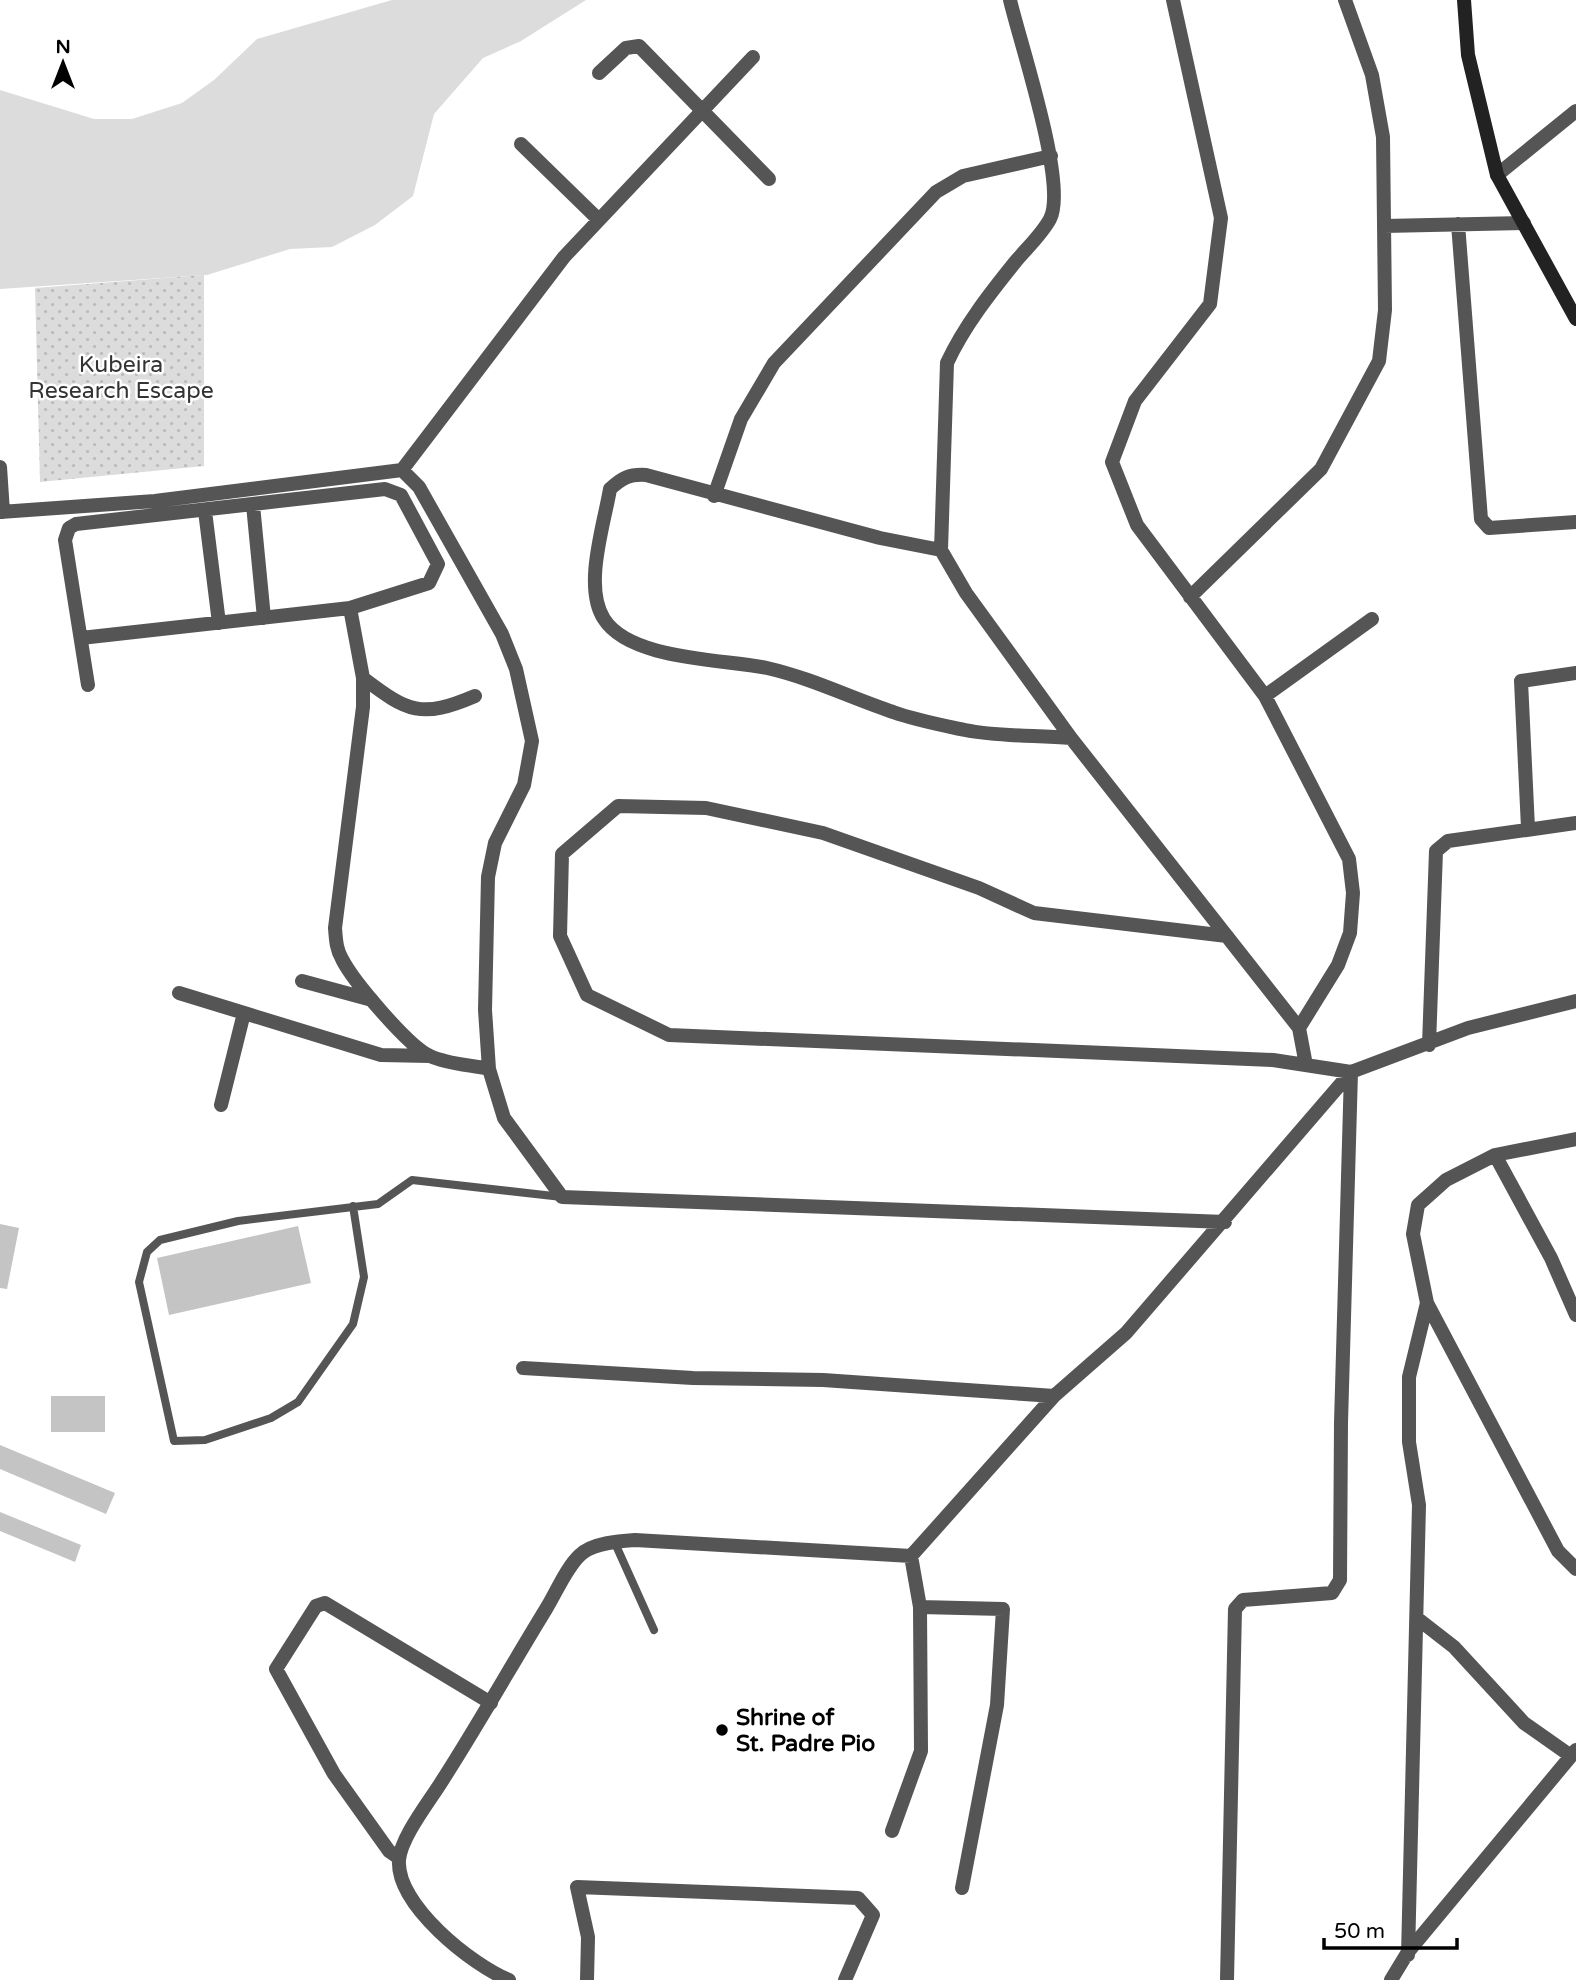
<svg xmlns="http://www.w3.org/2000/svg" width="1576" height="1980" viewBox="0 0 1576 1980" font-family="'Varela Round',sans-serif">
	<style>
		.green { fill: #dcdcdc }
		.park { fill: url(#park-dots) }
		.building { fill: #c4c4c4 }
		.lines { fill: none; stroke-linecap: round; stroke-linejoin: round }
		.lane { stroke: #555; stroke-width: 8 }
		.street { stroke: #555; stroke-width: 14 }
		.secondary { stroke: #222; stroke-width: 14 }
		.poi-dot { fill: #000; stroke: #fff; stroke-width: 2.5 }
		.labels { text-anchor: middle; stroke-width: 5; stroke-linejoin: round; paint-order: stroke }
		.park-label { font-size: 23px; fill: #333; stroke: #fff }
		.poi-label { font-size: 23px; font-weight: bold; fill: #000; stroke: #fff; text-anchor: start }
	</style>
	<defs>
		<pattern id="park-dots" width="8" height="8" patternUnits="userSpaceOnUse" patternTransform="scale(1.75)"><rect width="8" height="8" fill="#dcdcdc"/><path d="M2 2h.1M6 6h.1" fill="none" stroke="#bbb" stroke-width="1.8" stroke-linecap="round"/></pattern>
	</defs>
	<rect width="100%" height="100%" fill="#fff"/>
	<path class="green" d="M392,0H586L521,41L483,58L434,114L413,196L375,225L332,247L290,249L207,275L0,289V90L94,119H132L182,103L214,80L257,39Z"/>
	<path class="park" d="M204,275V466L40,482L35,288Z"/>
	<path class="building" d="M0,1224L19,1228L7,1289L0,1288Z
		M298,1226L311,1283L169,1315L157,1258Z
		M51,1396H105V1432H51Z
		M0,1445L115,1493L106,1514L0,1469Z
		M0,1512L81,1545L75,1562L0,1531Z"/>
	<g class="lines">
		<path class="lane" d="M353,1206L364,1277L353,1324L298,1402L271,1418L205,1440L174,1441L139,1282L147,1252L160,1240L238,1221L378,1204L412,1180L562,1197
			M614,1541L654,1630"/>
		<path class="street" d="M1010,0C1020,43 1068,185 1050,219C1042,234 1027,248 1016,261C991,292 964,326 947,363L941,550L966,593L1071,738L1299,1028L1306,1065
			M1173,0L1221,218L1210,304L1135,401L1112,462L1137,525L1265,696L1349,859L1353,893L1350,933L1338,965L1299,1028
			M599,73L626,48L639,46L769,179
			M521,144L599,220
			M1497,175L1576,111
			M1458,224L1481,519L1489,528L1576,522
			M1384,226L1524,223
			M0,467L3,512
			M402,470L564,257L753,57
			M714,496L741,419L774,363L936,192L963,176L1051,156
			M253,505L264,618
			M205,511L219,623
			M0,512L155,501L402,470L419,487L502,634L516,669L532,741L524,785L495,843L488,877L485,1010L489,1069L504,1118L562,1197L1225,1222
			M941,550L880,538L646,475C629,474 622,478 610,489C604,525 583,587 604,619C630,660 723,659 767,668C811,678 851,698 893,712C915,720 941,725 965,730C999,737 1036,735 1071,738
			M1190,597L1321,469L1379,361L1385,310L1383,137L1372,75L1345,0
			M350,608L363,678V707L335,928C336,939 336,949 342,959C353,981 409,1047 430,1056C447,1064 471,1065 489,1069
			M81,638L350,608L429,583L438,564L401,495L385,489L76,524L69,528L65,540L88,685
			M363,678C408,712 421,719 475,696
			M1265,696L1372,619
			M1528,828L1521,681L1576,673
			M1227,936L1034,913L979,888L823,833L706,808L618,806L562,854L560,936L587,995L669,1035L1273,1060L1351,1072L1341,1423L1340,1580L1332,1593L1243,1600L1235,1609L1227,1980
			M302,981L372,1000
			M179,993L381,1055L430,1056
			M1429,1045L1436,851L1448,841L1576,823
			M221,1105L244,1013
			M1576,1139L1495,1155L1446,1180L1418,1205L1413,1234L1427,1303L1558,1551L1576,1569
			M1495,1155L1551,1258L1576,1315
			M523,1368L693,1378L823,1380L1054,1396
			M920,1607L1003,1609L997,1705L962,1888
			M1418,1619L1454,1647L1524,1723L1571,1756
			M892,1831L921,1751L920,1607L911,1556
			M399,1858L389,1851L334,1774L276,1669L316,1606L325,1603L491,1703
			M1408,1955L1419,1505L1409,1442V1377L1427,1303
			M509,1980C472,1965 396,1905 399,1860C401,1837 429,1802 442,1781C478,1725 511,1666 546,1609C556,1593 566,1568 580,1555C592,1543 619,1541 635,1540L911,1556L1054,1396L1126,1333L1351,1072L1468,1028L1576,1001
			M587,1980L588,1937L577,1887L858,1898L873,1915L845,1980
			M1391,1980L1408,1952L1576,1750"/>
		<path class="secondary" d="M1464,0L1468,55L1497,175L1576,319"/>
	</g>
	<circle class="poi-dot" cx="722" cy="1730" r="7"/>
	<g class="labels">
		<g class="park-label">
			<text x="121" y="372">Kubeira<tspan x="121" dy="26">Research Escape</tspan></text>
		</g>
		<g class="poi-label">
			<text x="736" y="1725">Shrine of<tspan x="736" dy="26">St. Padre Pio</tspan></text>
		</g>
	</g>
	<g transform="translate(63 63)" stroke="#ffffff" stroke-width="5" paint-order="stroke">
	<path d="M0-5L12 26L0 18L-12 26Z" fill="#000000"/>
	<text y="-10" font-size="19" font-weight="bold" text-anchor="middle" fill="#000000">N</text>
	</g>
	<path d="M1324 1938v10h133v-10" fill="none" stroke="#000000" stroke-width="3.5"/>
	<text x="1334" y="1938" font-size="21" fill="#000000" stroke="#ffffff" stroke-width="5" paint-order="stroke">50 m</text>
</svg>
